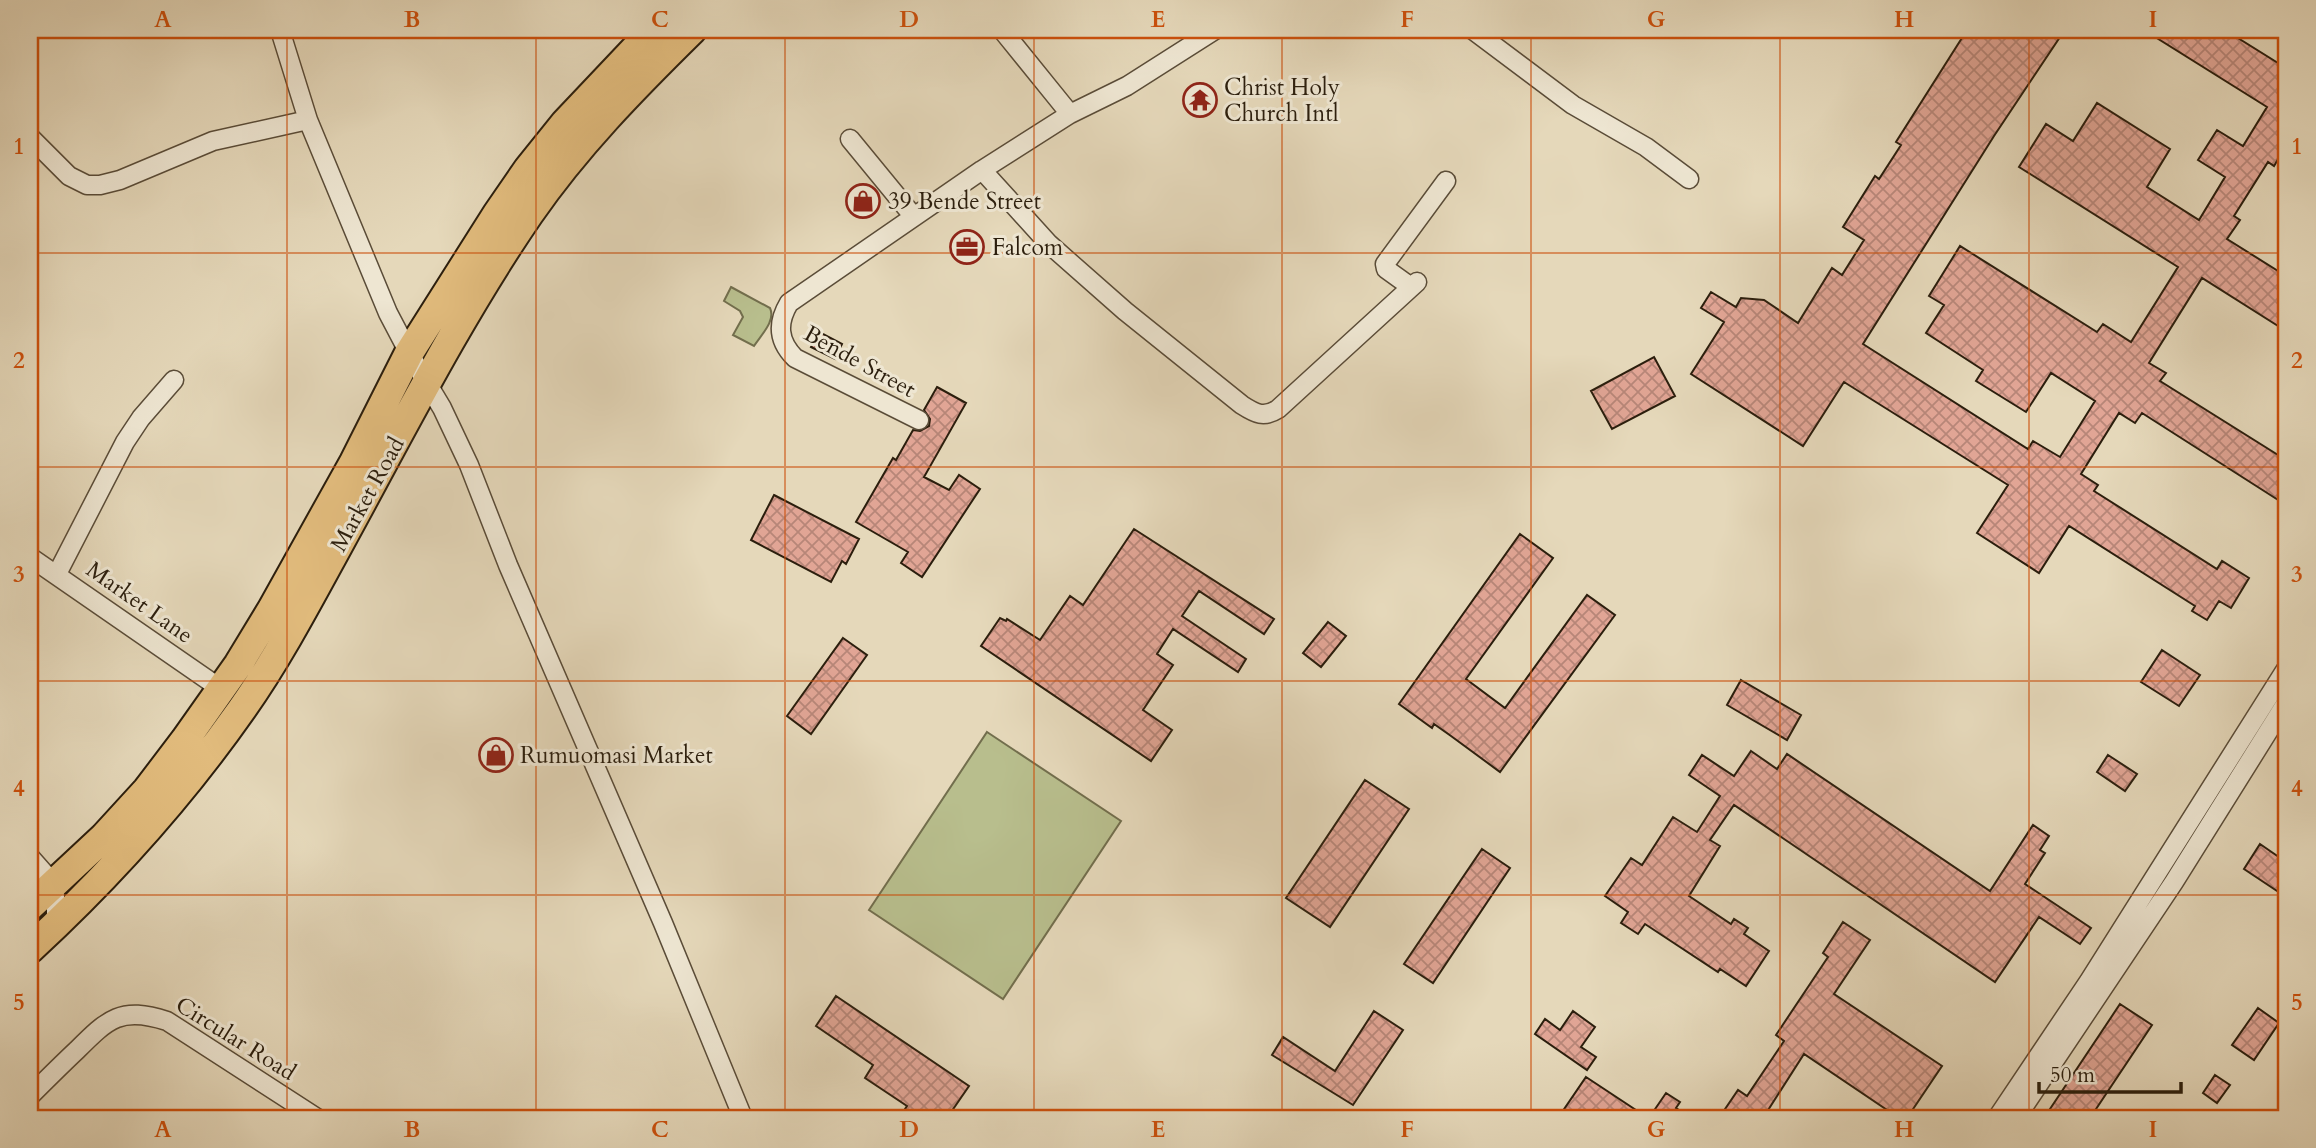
<svg xmlns="http://www.w3.org/2000/svg" width="2316" height="1148" viewBox="0 0 2316 1148" font-family="Cardo,serif">
	<style>
		.grass { fill: #b8be8d; stroke: #726e4d; stroke-width: 2 }
		.building { fill: url(#building-cross-hatch); stroke: #2b1e0d; stroke-width: 2 }
		.lines { fill: none; stroke-linecap: round; stroke-linejoin: round }
		.street-casing { stroke: #5a4c38; stroke-width: 21 }
		.primary-casing { stroke: #2b1e0d; stroke-width: 32 }
		.street { stroke: #eee6d2; stroke-width: 18 }
		.primary { stroke: #e2bc7d; stroke-width: 28 }
		.grid { fill: none; stroke: #cc500c; stroke-width: 2; stroke-opacity: 0.55 }
		.labels { text-anchor: middle; stroke-width: 6; stroke-linejoin: round; paint-order: stroke }
		.poi-label { font-size: 23px; fill: #2b1e0d; stroke: #eee6d2; text-anchor: start }
		.street-label { font-size: 23px; fill: #2b1e0d; stroke: #eee6d2 }
		.neatline { fill: none; stroke: #cc500c; stroke-width: 2.5 }
		.grid-label { font-size: 23px; text-anchor: middle; font-weight: bold; fill: #cc500c }
	</style>
	<defs>
		<pattern id="building-cross-hatch" width="8" height="8" patternUnits="userSpaceOnUse" patternTransform="scale(1.75)"><rect width="8" height="8" fill="#e1a595"/><path d="M0 0l8 8M0 8l8-8" fill="none" stroke="#b78678"/></pattern>
	</defs>
	<rect width="100%" height="100%" fill="#e5d8ba"/>
	<filter id="stains"><feTurbulence type="fractalNoise" baseFrequency=".00286" numOctaves="4"/><feColorMatrix values="0 0 0 0 .2 0 0 0 0 .09 0 0 0 0 .02 0 0 0 .5 -.17"/></filter>
	<radialGradient id="worn" r=".72"><stop offset=".6" stop-color="#630" stop-opacity="0"/><stop offset="1" stop-color="#630" stop-opacity=".3"/></radialGradient>
	<path class="grass" d="M731,287L770,308C776,321 761,335 754,346L733,335L743,317L740,311L724,301Z
		M987,732L1121,821L1003,999L869,910Z"/>
	<path class="building" d="M1967,30H2049L2060,37L1994,136L1863,344L2028,449L2033,441L2060,457L2095,401L2051,373L2026,412L1976,381L1983,370L1926,333L1944,305L1929,296L1960,246L2097,332L2103,324L2131,342L2178,267L2019,167L2046,124L2073,141L2097,103L2170,149L2147,187L2199,220L2225,177L2198,160L2217,130L2243,146L2267,107L2144,30H2225L2286,68V146L2274,166L2268,162L2234,216L2240,220L2227,239L2286,276V331L2202,278L2149,363L2166,373L2160,381L2286,460V505L2142,413L2135,423L2119,413L2081,474L2098,485L2094,491L2217,569L2222,561L2249,578L2231,608L2219,601L2207,620L2192,611L2195,606L2069,526L2039,573L1977,533L2008,485L1844,382L1803,446L1691,374L1724,322L1701,308L1711,292L1736,307L1741,298L1764,300L1798,323L1832,268L1842,275L1864,240L1843,227L1875,176L1879,179L1901,145L1896,142Z
		M819,332L842,344L835,359L811,347Z
		M1654,357L1675,396L1612,429L1591,391Z
		M937,387L966,403L924,477L949,490L959,475L980,489L922,577L901,563L908,552L856,522L893,458L896,460L913,430L920,431L929,426L930,419L924,410Z
		M774,495L859,539L846,564L842,561L831,582L751,540Z
		M1134,529L1274,619L1264,634L1199,591L1182,616L1246,659L1238,672L1173,629L1157,654L1173,665L1143,710L1172,730L1151,761L981,646L1000,618L1006,621L1007,619L1040,640L1070,596L1083,605Z
		M1520,534L1553,558L1466,679L1505,708L1587,595L1615,615L1500,772L1451,736L1434,724L1432,728L1399,704Z
		M1328,622L1346,636L1321,667L1303,653Z
		M843,638L867,655L811,734L787,716Z
		M2162,650L2200,675L2179,706L2141,682Z
		M1741,680L1801,715L1787,740L1727,705Z
		M1751,751L1777,769L1787,754L1990,891L2033,825L2049,836L2040,850L2045,853L2025,884L2091,928L2080,944L2039,917L1995,982L1734,805L1710,840L1720,846L1689,896L1731,924L1734,919L1748,928L1744,934L1769,951L1746,986L1720,969L1718,972L1645,924L1638,934L1621,923L1628,912L1605,896L1631,858L1642,865L1673,817L1697,832L1720,796L1689,775L1702,755L1734,776Z
		M2108,755L2137,774L2125,791L2097,772Z
		M1365,780L1409,809L1330,927L1286,898Z
		M2260,844L2286,862V897L2244,869Z
		M1482,849L1510,868L1433,983L1404,964Z
		M1843,922L1870,940L1834,994L1942,1066L1907,1118H1899L1804,1054L1763,1118H1719L1738,1090L1747,1096L1784,1041L1776,1035L1828,957L1823,953Z
		M836,996L969,1086L947,1118H899L907,1106L865,1078L873,1065L816,1026Z
		M2120,1004L2152,1025L2090,1118H2044Z
		M2258,1008L2279,1023L2254,1060L2232,1045Z
		M1374,1011L1403,1030L1353,1105L1272,1055L1283,1037L1335,1071Z
		M1573,1011L1595,1027L1581,1047L1596,1057L1587,1070L1535,1034L1545,1019L1560,1030Z
		M2215,1075L2230,1085L2217,1103L2203,1093Z
		M1586,1077L1648,1118H1558Z
		M1666,1093L1680,1102L1676,1108L1691,1118H1649Z"/>
	<g class="lines">
		<g class="street-casing">
			<path id="street" d="M280,30L308,120L388,313L409,353L442,408L469,465L508,565L663,923L743,1118
				M1002,30L1070,114
				M1473,30L1573,105L1646,147L1689,179
				M30,137L69,176L87,185H100L120,180L213,141L308,120
				M850,139L914,217
				M982,170L1049,244L1125,311L1242,405C1256,414 1264,418 1278,409L1417,282
				M1411,287L1386,269L1385,264L1446,181
				M919,420L795,358C778,341 777,323 789,303L982,170L1070,114L1127,86L1215,30
				M30,557L221,689
				M57,574L125,442L141,418L174,380
				M30,857L53,883L56,904V925
				M30,1096C45,1081 61,1065 77,1050C108,1019 121,1006 167,1021L317,1118
				M1997,1118L2089,981L2286,669
				M2016,1118L2174,882L2286,703"/>
		</g>
		<g class="primary-casing">
			<path id="primary" d="M30,906L104,837L147,790L185,740L238,665L272,609L354,462L409,353L497,214L528,169L565,123L653,30
				M30,949C108,877 181,796 242,709C278,658 308,601 338,546C399,435 457,319 529,214C576,146 633,88 692,30"/>
		</g>
		<use href="#street" class="street"/>
		<use href="#primary" class="primary"/>
	</g>
	<path class="grid" d="M287,30V1118M536,30V1118M785,30V1118M1034,30V1118M1282,30V1118M1531,30V1118M1780,30V1118M2029,30V1118M30,253H2286M30,467H2286M30,681H2286M30,895H2286"/>
	<defs>
		<g id="temple-ring" transform="scale(1.75)"><circle r="9.5" fill="#eee6d2" stroke="#8f2418" stroke-width="1.5"/><path d="M0-6L5-2H3V0L6.5 2.5H4V6H1.5V3h-3V6H-4V2.5H-6.5L-3 0V-2H-5Z" fill="#8f2418"/></g>
		<g id="shop-ring" transform="scale(1.75)"><circle r="9.5" fill="#eee6d2" stroke="#8f2418" stroke-width="1.5"/><path d="M-5-2.5h2.3a2.7 3.5 0 0 1 5.4 0H5L5.5 6h-11ZM-1.5-2.5h3a1.5 2.3 0 0 0-3 0Z" fill="#8f2418"/></g>
		<g id="office-ring" transform="scale(1.75)"><circle r="9.5" fill="#eee6d2" stroke="#8f2418" stroke-width="1.5"/><path d="M-6-3h4V-5.5h4V-3h4V5H-6ZM-1-4.5V-3h2v-1.5ZM-6 0V1H6V0Z" fill="#8f2418"/></g>
	</defs>
	<g fill-rule="evenodd">
		<use href="#temple-ring" x="1200" y="100"/>
		<use href="#shop-ring" x="863" y="201"/>
		<use href="#office-ring" x="967" y="247"/>
		<use href="#shop-ring" x="496" y="755"/>
	</g>
	<g class="labels">
		<g class="poi-label">
			<text x="1224" y="95">Christ Holy<tspan x="1224" dy="26">Church Intl</tspan></text>
			<text x="888" y="209">39 Bende Street</text>
			<text x="992" y="255">Falcom</text>
			<text x="520" y="763">Rumuomasi Market</text>
		</g>
		<g class="street-label">
			<text transform="translate(860 361) rotate(29)" y="8">Bende Street</text>
			<text transform="translate(367 494) rotate(-61)" y="8">Market Road</text>
			<text transform="translate(140 602) rotate(35)" y="8">Market Lane</text>
			<text transform="translate(236 1038) rotate(32)" y="8">Circular Road</text>
		</g>
	</g>
	<rect width="2316" height="1148" fill="none" stroke="#e5d8ba" stroke-width="77"/>
	<path d="M2039 1082v10h142v-10" fill="none" stroke="#2b1e0d" stroke-width="3.5"/>
	<text x="2050" y="1082" font-size="21" fill="#2b1e0d" stroke="#eee6d2" stroke-width="5" paint-order="stroke">50 m</text>
	<rect x="38" y="38" width="2240" height="1072" class="neatline"/>
	<g class="grid-label">
		<text x="163" y="27">A</text>
		<text x="412" y="27">B</text>
		<text x="660" y="27">C</text>
		<text x="909" y="27">D</text>
		<text x="1158" y="27">E</text>
		<text x="1407" y="27">F</text>
		<text x="1656" y="27">G</text>
		<text x="1904" y="27">H</text>
		<text x="2153" y="27">I</text>
		<text x="19" y="154">1</text>
		<text x="2297" y="154">1</text>
		<text x="19" y="368">2</text>
		<text x="2297" y="368">2</text>
		<text x="19" y="582">3</text>
		<text x="2297" y="582">3</text>
		<text x="19" y="796">4</text>
		<text x="2297" y="796">4</text>
		<text x="19" y="1010">5</text>
		<text x="2297" y="1010">5</text>
		<text x="163" y="1137">A</text>
		<text x="412" y="1137">B</text>
		<text x="660" y="1137">C</text>
		<text x="909" y="1137">D</text>
		<text x="1158" y="1137">E</text>
		<text x="1407" y="1137">F</text>
		<text x="1656" y="1137">G</text>
		<text x="1904" y="1137">H</text>
		<text x="2153" y="1137">I</text>
	</g>
	<rect width="100%" height="100%" filter="url(#stains)"/>
	<rect width="100%" height="100%" fill="url(#worn)"/>
</svg>
